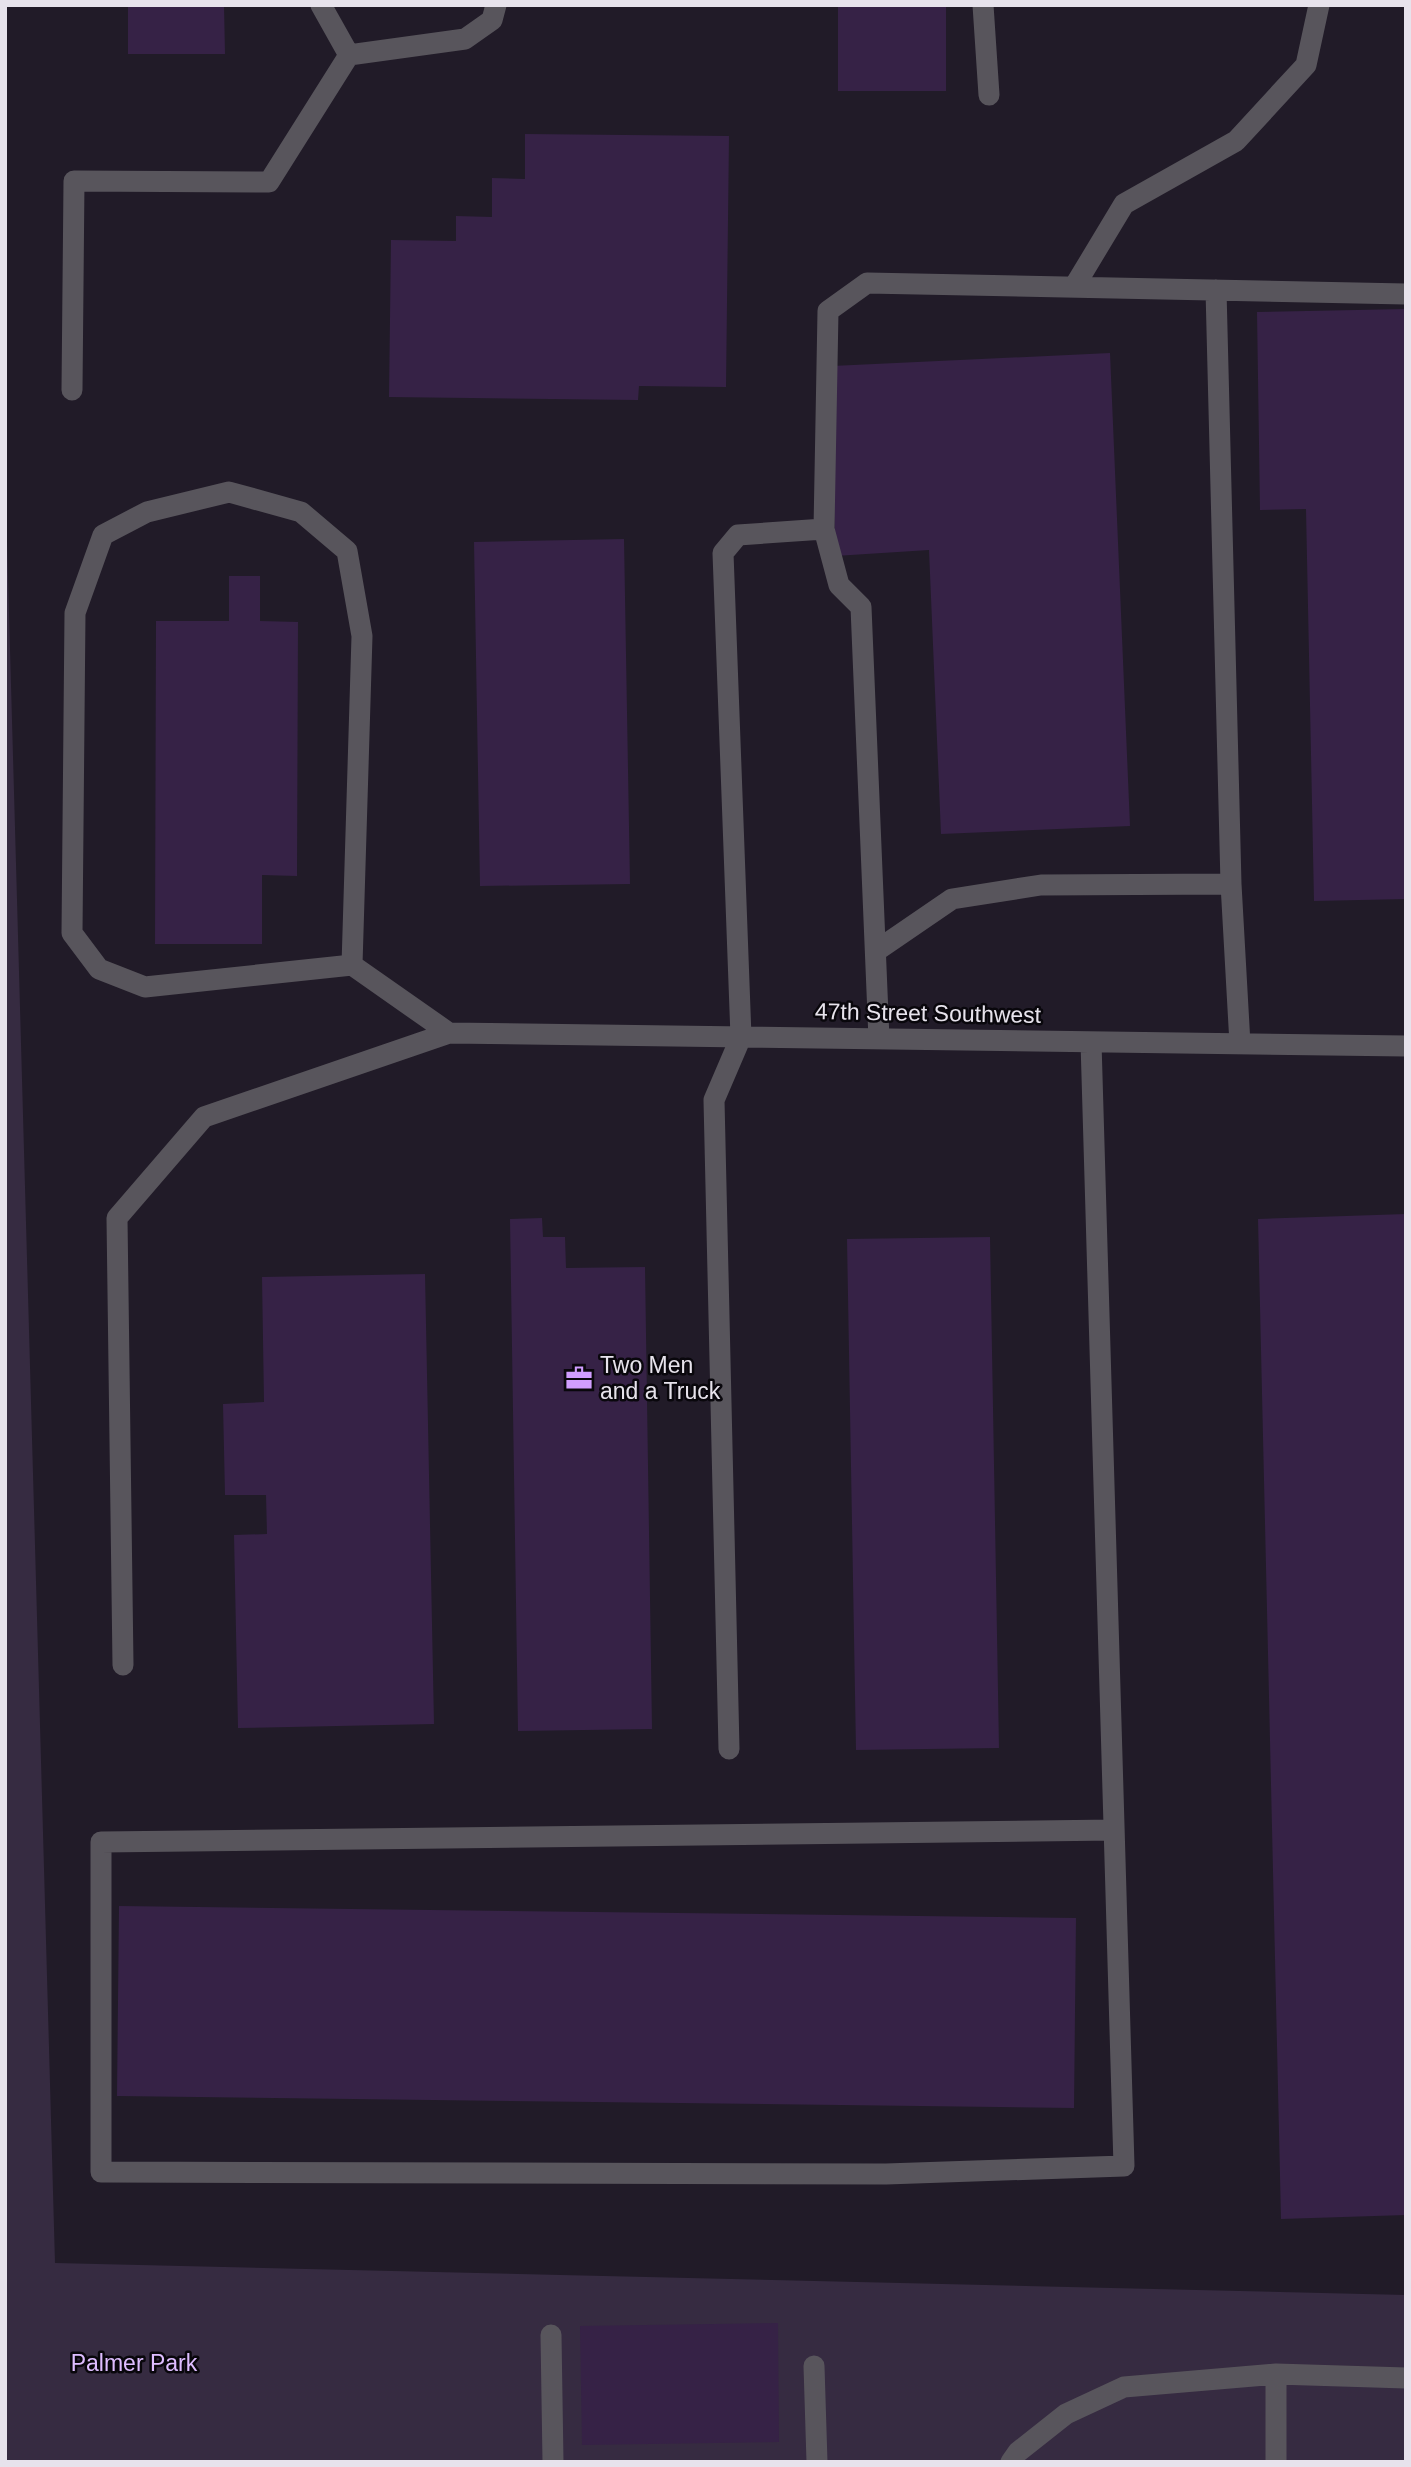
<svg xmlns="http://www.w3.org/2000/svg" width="1411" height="2467" viewBox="0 0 1411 2467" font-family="Arial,sans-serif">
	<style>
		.green { fill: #362b41 }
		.building { fill: #362246 }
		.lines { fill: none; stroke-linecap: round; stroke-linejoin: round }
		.minor { stroke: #58555c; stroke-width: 21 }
		.labels { text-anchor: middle; stroke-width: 5; stroke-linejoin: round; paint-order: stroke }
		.street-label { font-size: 23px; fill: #e7e3ec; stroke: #09070c }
		.poi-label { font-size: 23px; fill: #e7e3ec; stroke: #09070c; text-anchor: start }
		.park-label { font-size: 23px; fill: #debdff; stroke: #09070c }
	</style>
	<rect width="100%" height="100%" fill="#211b28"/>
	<path class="green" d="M5,469L55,2263L1406,2295V2462H5Z"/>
	<path class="building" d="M128,5H224L225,54H128Z
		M838,5H946V91H838Z
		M525,134L729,136L726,387L639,386L638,400L389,397L391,240L456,241V216L492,217V178L525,179Z
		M1406,309V899L1314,901L1306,509L1260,510L1257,312Z
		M1110,353L1130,826L941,834L929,550L835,556L832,366Z
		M624,539L630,884L480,886L474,542Z
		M229,576H260V621L298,622L297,876L262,875V944H155L156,621H229Z
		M1406,1214V2215L1281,2219L1258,1219Z
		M542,1218L543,1237H565L566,1268L645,1267L652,1729L518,1731L510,1219Z
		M990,1237L999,1748L856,1750L847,1239Z
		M425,1274L434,1724L238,1728L234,1535L267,1534L266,1495H225L223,1404L264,1402L262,1277Z
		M119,1906L1076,1918L1074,2108L117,2096Z
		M778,2323L779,2442L582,2445L580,2326Z"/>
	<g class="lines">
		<path class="minor" d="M321,5L349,55
			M983,5L989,95
			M1074,287L1124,204L1236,141L1306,65L1319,5
			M72,390L74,181L269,182L349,55L465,39L492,20L496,5
			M824,529L839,585L861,607L879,1039
			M1231,884L1240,1044
			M876,951L952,899L1041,885L1231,884L1216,290
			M352,965L145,987L99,969L72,933L75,613L103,535L147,512L229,492L301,512L347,551L362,636L352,965L449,1033
			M1091,1042L1124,2166L886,2174L101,2172V1842L1114,1830
			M123,1665L117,1218L204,1117L449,1033L1406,1046
			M729,1749L714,1100L741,1037L723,553L738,535L824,529L828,311L867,283L1406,294
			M551,2335L553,2462
			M814,2366L817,2462
			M1276,2374V2462
			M1011,2462L1018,2452L1066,2414L1124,2387L1276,2374L1406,2378"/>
	</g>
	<defs>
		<g id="office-bare" transform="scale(2.1)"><path d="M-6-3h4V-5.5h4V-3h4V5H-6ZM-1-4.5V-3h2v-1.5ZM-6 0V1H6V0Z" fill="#d09dff" stroke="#09070c" stroke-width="2.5" paint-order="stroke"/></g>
	</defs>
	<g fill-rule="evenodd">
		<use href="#office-bare" x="579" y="1378"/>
	</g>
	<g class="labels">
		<g class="street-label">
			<text transform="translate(928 1013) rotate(1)" y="8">47th Street Southwest</text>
		</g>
		<g class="poi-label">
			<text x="600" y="1373">Two Men<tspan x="600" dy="26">and a Truck</tspan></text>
		</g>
		<g class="park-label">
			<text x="134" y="2371">Palmer Park</text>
		</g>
	</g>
	<rect width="1411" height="2467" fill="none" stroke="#e7e3ec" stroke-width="14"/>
</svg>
